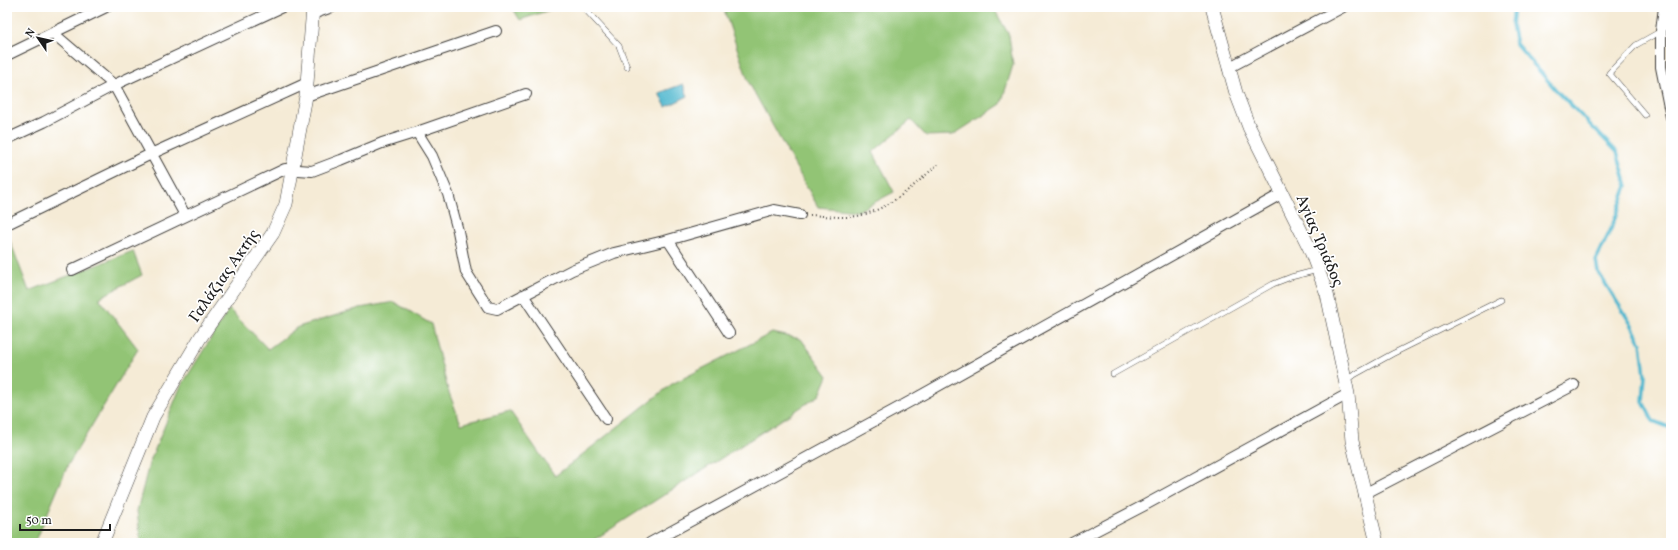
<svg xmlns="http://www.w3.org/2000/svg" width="1678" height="550" viewBox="0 0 1678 550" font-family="Vollkorn,serif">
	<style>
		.green { fill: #92c475; stroke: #577048 }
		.water { fill: #51b8cf; stroke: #366a76 }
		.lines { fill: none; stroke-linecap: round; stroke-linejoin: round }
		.stream { stroke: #51b8cf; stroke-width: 3.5 }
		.service-casing { stroke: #3d3b38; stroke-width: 6 }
		.minor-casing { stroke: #3d3b38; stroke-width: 12 }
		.tertiary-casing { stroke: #3d3b38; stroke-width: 14 }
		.path { stroke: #3d3b38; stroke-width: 2; stroke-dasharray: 1 3; stroke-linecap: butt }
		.service { stroke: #fff; stroke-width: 5 }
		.minor { stroke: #fff; stroke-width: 10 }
		.tertiary { stroke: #fff; stroke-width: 13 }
		.labels { text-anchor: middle; stroke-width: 3.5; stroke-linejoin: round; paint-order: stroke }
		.street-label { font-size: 16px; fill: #1c1c1c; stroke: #fff }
	</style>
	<rect width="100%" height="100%" fill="#fff"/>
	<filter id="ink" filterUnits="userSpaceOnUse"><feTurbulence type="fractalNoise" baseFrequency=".025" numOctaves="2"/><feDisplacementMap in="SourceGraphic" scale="8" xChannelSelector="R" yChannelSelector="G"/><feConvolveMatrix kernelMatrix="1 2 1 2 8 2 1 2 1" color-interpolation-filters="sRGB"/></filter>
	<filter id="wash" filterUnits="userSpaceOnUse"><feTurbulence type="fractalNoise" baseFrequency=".012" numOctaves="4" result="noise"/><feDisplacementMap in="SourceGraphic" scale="16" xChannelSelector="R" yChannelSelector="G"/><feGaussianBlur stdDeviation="0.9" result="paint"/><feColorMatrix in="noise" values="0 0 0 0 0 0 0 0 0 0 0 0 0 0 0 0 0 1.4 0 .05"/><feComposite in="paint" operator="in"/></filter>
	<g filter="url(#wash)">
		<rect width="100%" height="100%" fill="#f5ebd6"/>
		<path class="green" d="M512,7H558L520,20Z
			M723,7H993L1009,35L1013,65L1001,104L953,135L926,136L911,120L873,152L894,192L858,211L818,207L749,83Z
			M7,233L29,291L133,251L142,275L99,298L138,349L68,465L35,543H7Z
			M394,302L431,324L448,390L461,424L510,411L555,476L672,384L772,333L801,339L828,376L820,395L589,543H141L137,511L149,464L180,388L229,309L268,349L298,327L360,308Z"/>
		<path class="water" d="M683,84L688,96L666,107L659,93Z"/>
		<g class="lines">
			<path class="stream" d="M1514,7L1512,25L1516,44L1556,90L1617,152L1627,186L1611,229L1596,260L1598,272L1631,324L1641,343L1645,375L1643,402L1653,421L1671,428"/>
		</g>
	</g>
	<g filter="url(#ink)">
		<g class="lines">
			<g class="service-casing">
				<path id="service" d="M583,7L619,46L627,67
					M1645,115L1609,73L1636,45L1661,31
					M1113,374L1273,284L1291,277L1318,270
					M1345,380L1392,354L1501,300"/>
			</g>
			<g class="minor-casing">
				<path id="minor" d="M1664,7L1661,31V67L1671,117
					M312,14L332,7
					M53,33L114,85L185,215
					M7,55L106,7
					M1228,68L1343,7
					M306,96L496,31
					M417,132L526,94
					M7,139L44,122L114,85L282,7
					M7,224L151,154L307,83
					M668,240L729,333
					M72,270L285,169L312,171L341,160L382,143L417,132L432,156L448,194L458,231L466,272L488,307L497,309L572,270L614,253L668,240L774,210L800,215
					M523,295L606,419
					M1364,494L1574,385
					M650,543L911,401L1283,193
					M1072,543L1145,505L1348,394"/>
			</g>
			<g class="tertiary-casing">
				<path id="tertiary" d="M1212,7L1236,93L1249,127L1310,249L1327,294L1348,394L1352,441L1377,543
					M102,543L153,417L200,338L273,233L286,204L306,96L313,7"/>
			</g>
			<path class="path" d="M810,215C826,216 846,219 862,215C891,208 917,183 938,164"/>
			<use href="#service" class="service"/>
			<use href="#minor" class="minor"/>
			<use href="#tertiary" class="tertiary"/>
		</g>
	</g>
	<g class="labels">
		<g class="street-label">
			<text transform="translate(1321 240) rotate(67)" y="6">Αγίας Τριάδος</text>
			<text transform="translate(223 275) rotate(-55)" y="6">Γαλάζιας Ακτής</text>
		</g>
	</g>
	<rect width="1678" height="550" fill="none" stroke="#fff" stroke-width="24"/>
	<g transform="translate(38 38) rotate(304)" stroke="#ffffff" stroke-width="3" paint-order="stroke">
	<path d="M0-3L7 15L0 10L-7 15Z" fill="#1c1c1c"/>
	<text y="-6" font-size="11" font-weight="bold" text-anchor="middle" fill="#1c1c1c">N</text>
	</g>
	<path d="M20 524v6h90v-6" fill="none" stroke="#1c1c1c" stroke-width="2"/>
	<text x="26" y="524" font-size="12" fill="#1c1c1c" stroke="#ffffff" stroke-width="3" paint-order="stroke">50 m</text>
</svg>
